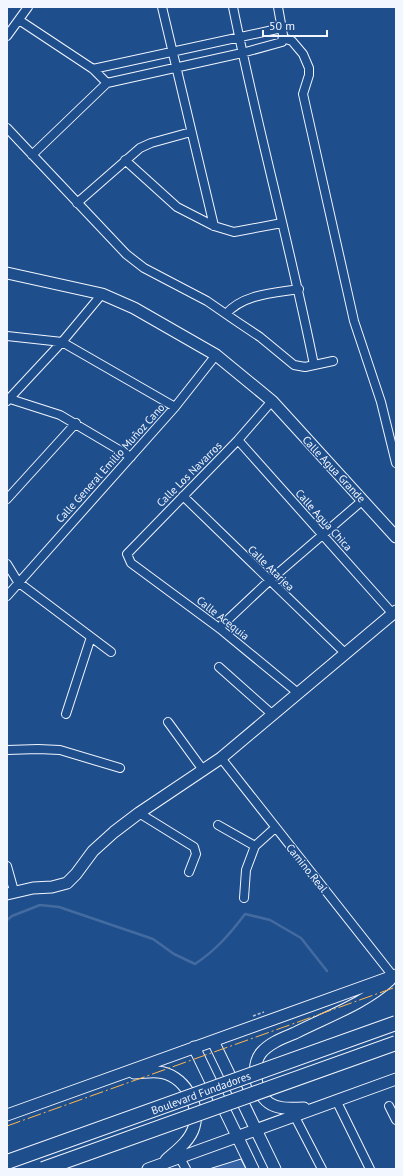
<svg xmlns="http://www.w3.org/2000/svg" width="403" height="1176" viewBox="0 0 403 1176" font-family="'PT Sans',sans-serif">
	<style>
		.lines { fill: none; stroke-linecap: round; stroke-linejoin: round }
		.stream { stroke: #446ba0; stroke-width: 2.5 }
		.building { fill: #3563a3; stroke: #f2f6ff }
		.street-casing { stroke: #f2f6ff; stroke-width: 10 }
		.secondary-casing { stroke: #f2f6ff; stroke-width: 13 }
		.path { stroke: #b3c4dc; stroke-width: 1.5; stroke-dasharray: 3 2; stroke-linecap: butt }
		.street { stroke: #1f4e8c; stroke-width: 8 }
		.secondary { stroke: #1f4e8c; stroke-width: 11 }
		.highway-bridge-casing { stroke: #f2f6ff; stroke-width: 16; stroke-linecap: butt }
		.highway-bridge { stroke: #1f4e8c; stroke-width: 14 }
		.power { stroke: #ffb74d; stroke-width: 1; stroke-dasharray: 14 3 2 3; stroke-linecap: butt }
		.labels { text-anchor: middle; stroke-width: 3; stroke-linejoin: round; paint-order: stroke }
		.street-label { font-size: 11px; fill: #f2f6ff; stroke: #1f4e8c }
	</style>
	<rect width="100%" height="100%" fill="#1f4e8c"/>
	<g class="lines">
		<path class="stream" d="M7,920L12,916L40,905L59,907L153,939L174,954L195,964C216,950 230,934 245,914L270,920L301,938L327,971"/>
	</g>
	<path class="building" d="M241,1159L246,1169H209Z"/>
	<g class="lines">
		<g class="street-casing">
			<path id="street" d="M162,7L214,226
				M233,7C257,127 290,245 314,365
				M19,20L93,69L107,83
				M7,36L28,7
				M283,38L292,41L303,54L309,68V75L303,94L354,321L381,402L396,463
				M93,69L282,28
				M7,128L126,254L144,268L207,301L236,321L260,337L294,365L305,367L333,361
				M32,155L107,83L242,53L282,42L283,35L278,7
				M125,160L177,207L214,226L234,232L282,223
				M77,203L140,148L151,143L191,132
				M226,314C243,294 274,293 299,289
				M7,336L62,342L175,407
				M7,398L60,415L131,457
				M7,401L62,342L102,294
				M272,401L238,440L127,554L131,563L219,628L298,693
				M238,440L393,614
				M183,496L346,654
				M7,499L76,423
				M7,564L18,582L111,652
				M7,596L175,407L216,355
				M219,628L269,581L363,500
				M219,667L273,715
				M66,714L91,637
				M168,722L203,770
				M7,750L38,749L60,750L120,768
				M221,758L393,976
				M139,813L194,847L196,854L189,872
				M218,825L255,846
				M7,866L14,891
				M244,898L246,870L255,846L275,828
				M336,1100L370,1169
				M389,1106L396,1120
				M294,1115L322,1169
				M180,1158L186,1169"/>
		</g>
		<g class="secondary-casing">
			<path id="secondary" d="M7,273L102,294L134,308L216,355L272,401L396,537
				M7,894L33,888L52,887L67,883L76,874L93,851L114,832L139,813L221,758L396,611
				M213,1041L275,1169
				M194,1047L253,1169
				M134,1073C142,1073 150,1071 158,1072C183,1074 201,1104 194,1127C190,1141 176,1151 166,1160
				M304,1108C292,1108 279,1110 269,1103C255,1093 251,1066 261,1053C269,1043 283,1038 295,1033C326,1017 364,1004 390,980
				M7,1115L396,975
				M148,1169L396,1079"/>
		</g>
		<path class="path" d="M253,1016L264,1012"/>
		<use href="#street" class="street"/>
		<use href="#secondary" class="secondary"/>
		<g class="highway-bridge-casing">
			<path id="highway-bridge" d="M7,1162L396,1023
				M43,1169L396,1043"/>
		</g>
		<use href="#highway-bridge" class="highway-bridge"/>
		<path class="power" d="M7,1126L396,987"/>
	</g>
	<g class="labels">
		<g class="street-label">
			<text transform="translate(110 463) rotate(-48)" y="4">Calle General Emilio Muñoz Cano</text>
			<text transform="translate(334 469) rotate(47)" y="4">Calle Agua Grande</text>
			<text transform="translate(189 474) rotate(-45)" y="4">Calle Los Navarros</text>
			<text transform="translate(324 520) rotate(48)" y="4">Calle Agua Chica</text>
			<text transform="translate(271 568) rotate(44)" y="4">Calle Atarjea</text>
			<text transform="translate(223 618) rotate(38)" y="4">Calle Acequia</text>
			<text transform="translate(307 868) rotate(51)" y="4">Camino Real</text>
			<text transform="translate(201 1093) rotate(-20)" y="4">Boulevard Fundadores</text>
		</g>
	</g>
	<rect width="403" height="1176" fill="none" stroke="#f2f6ff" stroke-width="16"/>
	<path d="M263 30v6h64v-6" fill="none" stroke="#f2f6ff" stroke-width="2"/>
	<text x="269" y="30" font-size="12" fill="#f2f6ff" stroke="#1f4e8c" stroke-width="3" paint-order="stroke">50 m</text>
</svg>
